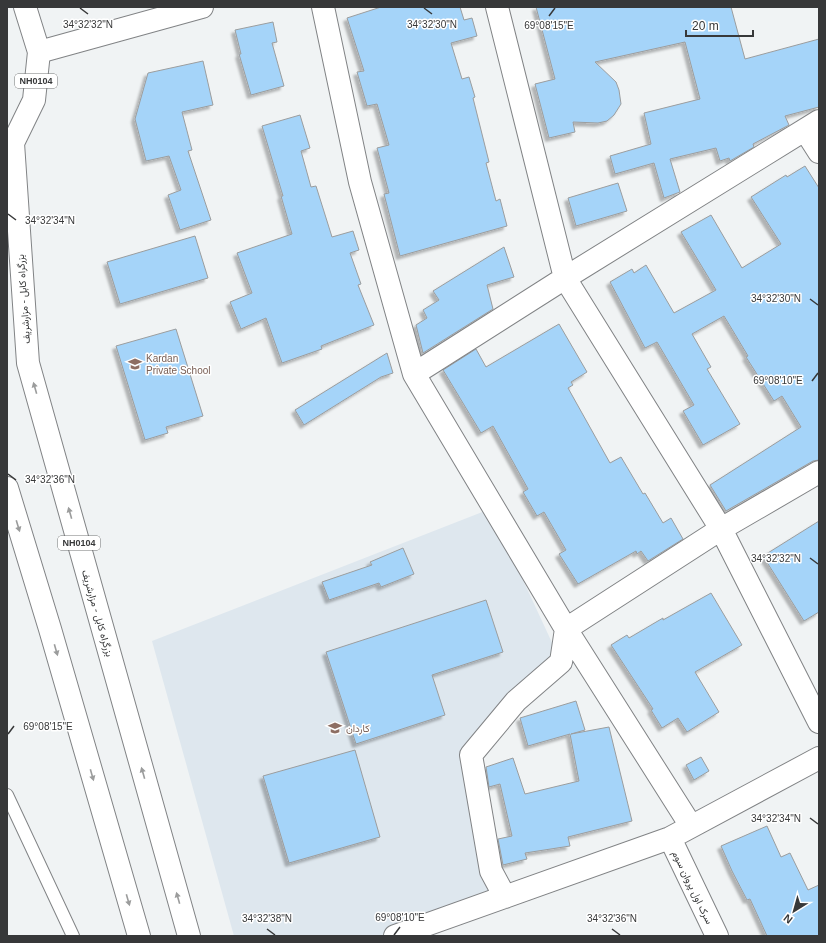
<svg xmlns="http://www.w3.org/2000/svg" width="826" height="943" viewBox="0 0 826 943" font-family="Arial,Vazirmatn,sans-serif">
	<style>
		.built { fill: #dee7ee }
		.building { fill: #a5d4f9; stroke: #9b9d9e; filter: url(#shadow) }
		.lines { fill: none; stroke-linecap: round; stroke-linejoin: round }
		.service-casing { stroke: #818385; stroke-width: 14 }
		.minor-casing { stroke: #818385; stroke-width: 24 }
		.trunk-casing { stroke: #818385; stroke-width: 24 }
		.service { stroke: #fff; stroke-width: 12 }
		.minor { stroke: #fff; stroke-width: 22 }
		.trunk { stroke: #fff; stroke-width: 22 }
		.oneway { fill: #9b9c9c }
		.ticks { fill: none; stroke: #373839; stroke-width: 1.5 }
		.labels { text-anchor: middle; stroke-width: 3; stroke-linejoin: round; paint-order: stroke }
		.shield { fill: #fff; stroke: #737474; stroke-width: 1 }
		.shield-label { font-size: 9px; font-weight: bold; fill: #373839 }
		.street-label { font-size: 10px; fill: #373839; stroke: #fff }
		.education-label { font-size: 10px; fill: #785e54; stroke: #fff; text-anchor: start }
		.ticks-label { font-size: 10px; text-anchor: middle; fill: #373839; stroke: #fff; stroke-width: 3; stroke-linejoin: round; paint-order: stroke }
	</style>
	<defs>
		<filter id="shadow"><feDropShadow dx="-3.5" dy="3.5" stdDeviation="1" flood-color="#0004"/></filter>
	</defs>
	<rect width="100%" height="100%" fill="#f0f3f4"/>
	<path class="built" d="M490,509L561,662L471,755L505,897L395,936H234L152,641Z"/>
	<path class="building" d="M381,7H460L464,20L472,18L477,36L451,43L462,79L469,77L475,97L473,98L489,162L486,163L496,201L500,199L507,226L400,256L384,194L389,193L377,148L389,145L377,104L367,106L357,72L364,71L347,18Z
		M536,7H731L745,59L819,39V107L785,116L789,125L753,144L754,147L730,161L729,158L720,161L716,148L670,159L680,192L664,198L654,163L615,174L610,156L651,144L644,113L700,99L685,42L595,62L616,82L619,90L621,104L614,115L607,121L598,123L573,122L575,132L549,138L535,84L555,79Z
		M273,22L277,42L272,43L284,86L251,95L239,54H241L235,30Z
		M203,61L213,105L182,112L192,150L188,151L211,220L180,230L168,195L181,190L169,156L146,161L135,119L148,73Z
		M300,115L310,148L301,151L311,187L316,186L332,237L353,231L359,250L350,253L361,284L358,285L374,325L321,346L322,349L282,363L266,318L241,329L230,302L252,293L237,253L292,234L281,196H283L262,126Z
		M805,166L819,188V460L813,461L726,511L710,485L801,427L782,396L774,401L746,357L748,356L724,316L692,334L711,367L707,369L740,424L703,445L683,411L694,405L657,342L645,348L610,282L632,269L634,273L646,265L674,313L716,290L681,232L711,215L742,268L781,244L751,197L786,175L787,177Z
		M618,183L627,211L576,226L568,198Z
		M195,236L208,278L120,304L107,262Z
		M504,247L514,277L487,285L493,309L423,353L416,325L427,318L423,310L439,300L433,291Z
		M559,324L587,372L571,382L573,385L568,388L610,463L621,457L643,494L645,493L663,523L671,518L683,539L648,561L641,551L637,554L636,551L578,584L559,554L566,550L544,512L537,516L523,492L528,489L493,426L481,433L443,370L476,349L486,367Z
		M176,329L203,416L166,427L168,433L145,440L116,346Z
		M387,353L393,373L381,377L304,425L295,410Z
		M819,521V612L804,621L763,556Z
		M403,548L414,574L381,587L379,583L329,600L322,582L372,565L370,562Z
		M711,593L742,645L695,672L719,712L687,732L678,718L662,728L651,710L653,709L611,645L627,635L629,638L663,618V620Z
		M486,600L503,652L432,675L445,715L356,744L326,652Z
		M576,701L585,730L571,734L609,727L632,821L568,837L570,846L525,853L527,859L503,865L498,839L512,836L500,784L489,787L486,767L513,758L525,794L579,781L570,734L528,746L520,718Z
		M355,750L380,837L289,863L263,776Z
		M701,757L709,771L694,780L686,765Z
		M767,826L781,857L790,853L808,890L819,885V936H767L750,899L747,900L732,871L721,846Z"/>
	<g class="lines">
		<g class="service-casing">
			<path id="service" d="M7,795L73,936"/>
		</g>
		<g class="minor-casing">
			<path id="minor" d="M323,7L360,182L414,374L566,629L691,826
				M497,7L565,278L721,529L819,722
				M39,52L202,7
				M805,130L819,152
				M414,374L565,278L819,121
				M670,838L717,936
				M505,897L491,871L471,755L516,701L561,662L566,629L721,529L819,472
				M395,936L670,838L819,758"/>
		</g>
		<g class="trunk-casing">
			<path id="trunk" d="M13,143L28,363L189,936
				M7,149L13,143L34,100L39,52L25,7
				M7,488L50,629L139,936"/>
		</g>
		<use href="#service" class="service"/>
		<use href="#minor" class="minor"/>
		<use href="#trunk" class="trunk"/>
	</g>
	<defs><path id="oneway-solid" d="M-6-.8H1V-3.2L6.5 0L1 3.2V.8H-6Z"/></defs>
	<g class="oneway">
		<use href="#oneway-solid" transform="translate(35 388) rotate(-106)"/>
		<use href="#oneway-solid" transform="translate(70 513) rotate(-106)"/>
		<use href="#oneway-solid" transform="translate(18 526) rotate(73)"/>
		<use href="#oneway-solid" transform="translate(56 650) rotate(74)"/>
		<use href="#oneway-solid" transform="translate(143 773) rotate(-106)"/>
		<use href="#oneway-solid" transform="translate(92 775) rotate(74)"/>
		<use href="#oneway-solid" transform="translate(178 898) rotate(-106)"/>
		<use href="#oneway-solid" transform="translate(128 900) rotate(74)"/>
	</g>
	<path class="ticks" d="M80,8L88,14M424,8L432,14M549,16L555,8M8,214L16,220M810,299L818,305M812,381L818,373M8,474L16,480M810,558L818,564M8,734L14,726M810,818L818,824M267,929L275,935M612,929L620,935M394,935L400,927"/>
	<defs>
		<g id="school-bare" transform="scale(1.08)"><path d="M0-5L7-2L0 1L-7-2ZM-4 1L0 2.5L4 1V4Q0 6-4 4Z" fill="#8d6e63" stroke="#fff" stroke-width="2.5" paint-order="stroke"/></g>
		<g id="university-bare" transform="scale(1.08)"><path d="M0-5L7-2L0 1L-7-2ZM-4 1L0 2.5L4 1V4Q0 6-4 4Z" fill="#8d6e63" stroke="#fff" stroke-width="2.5" paint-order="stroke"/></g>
	</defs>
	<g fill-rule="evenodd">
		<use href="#school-bare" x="135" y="364"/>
		<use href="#university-bare" x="335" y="728"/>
	</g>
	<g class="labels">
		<g class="shield">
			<rect x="15" y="74" width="42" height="14" rx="3"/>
			<rect x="58" y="536" width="42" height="14" rx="3"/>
		</g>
		<g class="shield-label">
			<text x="36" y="84">NH0104</text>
			<text x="79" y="546">NH0104</text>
		</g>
		<g class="street-label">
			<text transform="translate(23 299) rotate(-94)" y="4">بزرگراه کابل - مزارشریف</text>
			<text transform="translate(98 613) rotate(74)" y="4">بزرگراه کابل - مزارشریف</text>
			<text transform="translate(693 887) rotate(64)" y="4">سرک اول پروان سوم</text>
		</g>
		<g class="education-label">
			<text x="146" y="362">Kardan<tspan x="146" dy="12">Private School</tspan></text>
			<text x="346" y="732">کاردان</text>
		</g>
	</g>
	<g class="ticks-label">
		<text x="88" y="28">34°32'32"N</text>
		<text x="432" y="28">34°32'30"N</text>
		<text x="549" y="29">69°08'15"E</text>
		<text x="50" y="224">34°32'34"N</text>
		<text x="776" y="302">34°32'30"N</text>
		<text x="778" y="384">69°08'10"E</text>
		<text x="50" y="483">34°32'36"N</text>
		<text x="776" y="562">34°32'32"N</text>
		<text x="48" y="730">69°08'15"E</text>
		<text x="776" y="822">34°32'34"N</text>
		<text x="400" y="921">69°08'10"E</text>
		<text x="267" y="922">34°32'38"N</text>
		<text x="612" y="922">34°32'36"N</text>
	</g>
	<rect width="826" height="943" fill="none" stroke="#373839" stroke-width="16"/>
	<g transform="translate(794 911) rotate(217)" stroke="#ffffff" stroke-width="3" paint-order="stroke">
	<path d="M0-3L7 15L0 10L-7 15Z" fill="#373839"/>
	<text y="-6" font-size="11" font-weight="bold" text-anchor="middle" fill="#373839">N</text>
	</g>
	<path d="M686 30v6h67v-6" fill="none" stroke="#373839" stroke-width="2"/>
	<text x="692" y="30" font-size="12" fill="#373839" stroke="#ffffff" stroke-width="3" paint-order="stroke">20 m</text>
</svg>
